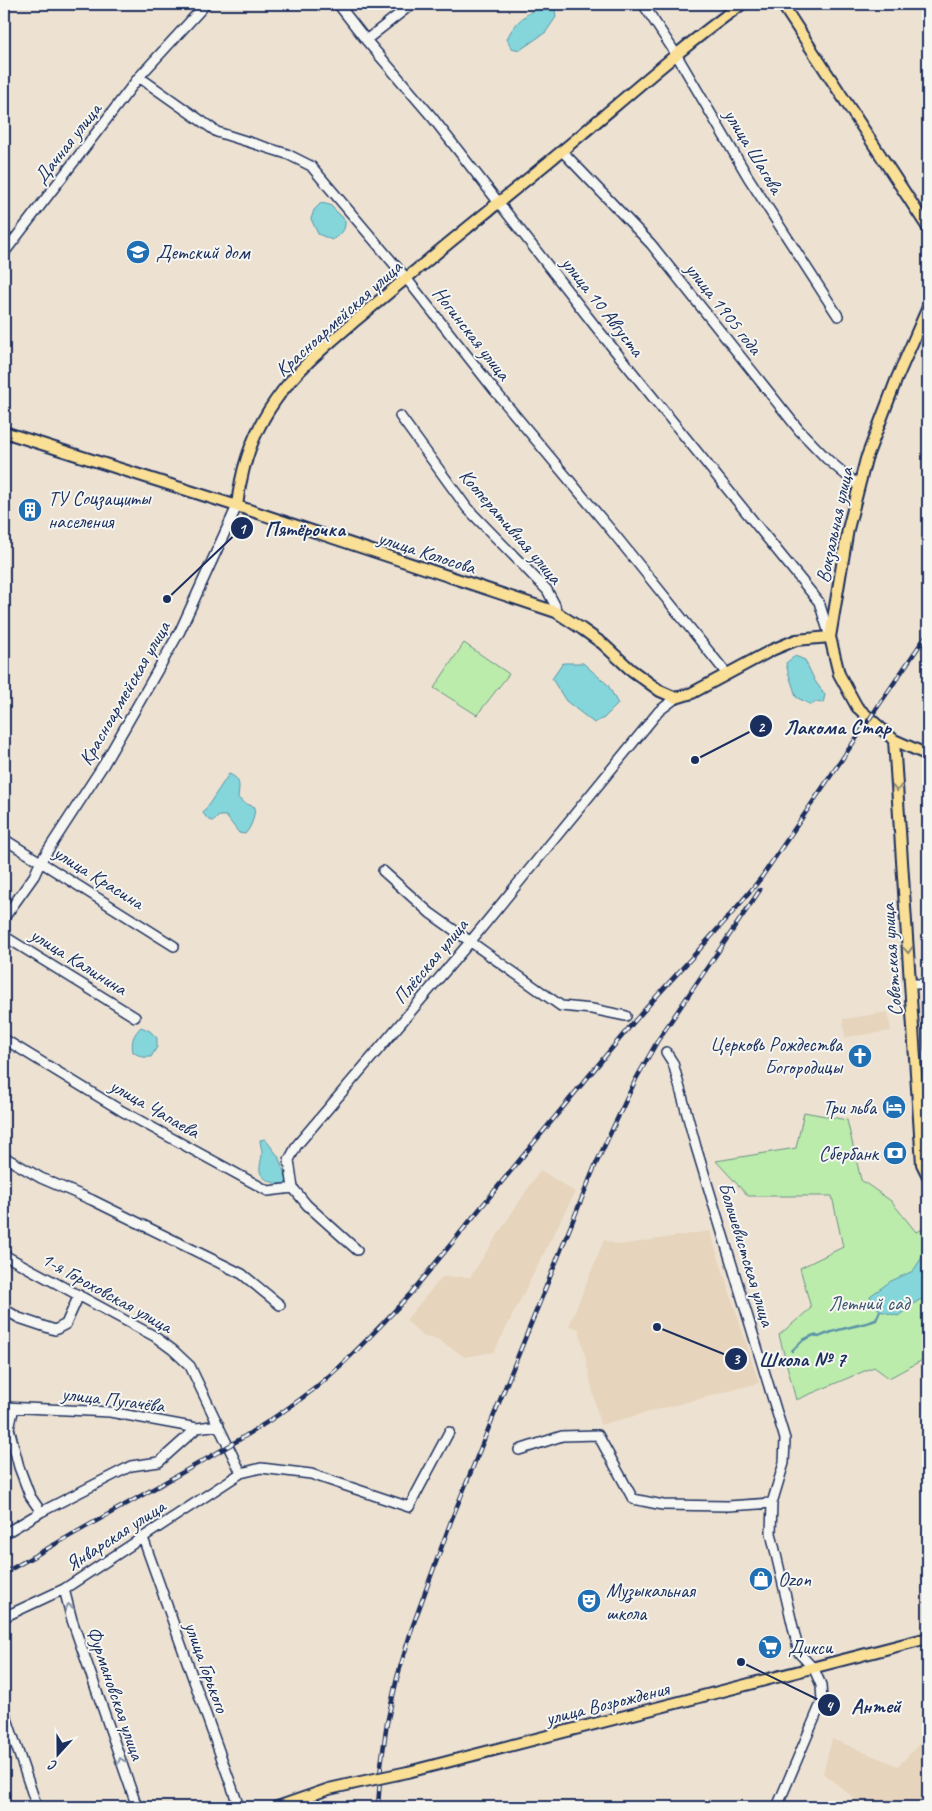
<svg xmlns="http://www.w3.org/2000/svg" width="932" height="1811" viewBox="0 0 932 1811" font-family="Caveat,sans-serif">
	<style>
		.built { fill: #e6d4bc }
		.green { fill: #bbecab; stroke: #6b8e84 }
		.water { fill: #84d6da; stroke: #5a93a8 }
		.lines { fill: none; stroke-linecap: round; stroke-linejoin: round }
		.stream { stroke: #5a93a8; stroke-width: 2.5 }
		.minor-casing { stroke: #1b2f5e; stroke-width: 12 }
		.major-casing { stroke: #1b2f5e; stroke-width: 14 }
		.minor { stroke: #f6f6f2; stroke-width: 9 }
		.major { stroke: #fadf96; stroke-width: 10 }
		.rail-casing { stroke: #1b2f5e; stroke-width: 4.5 }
		.rail { stroke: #f6f6f2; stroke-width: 2.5; stroke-dasharray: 8; stroke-linecap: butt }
		.major-bridge-casing { stroke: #1b2f5e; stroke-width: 14; stroke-linecap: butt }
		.major-bridge { stroke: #fadf96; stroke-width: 10 }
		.oneway { stroke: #8a877a }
		.oneway2 { stroke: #8892a8 }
		.labels { text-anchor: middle; stroke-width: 4; stroke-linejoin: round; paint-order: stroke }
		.street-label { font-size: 20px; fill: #1b2f5e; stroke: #f6f6f2 }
		.poi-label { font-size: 20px; fill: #1b2f5e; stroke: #f6f6f2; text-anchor: start }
		.park-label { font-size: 20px; fill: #3b556d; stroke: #f6f6f2 }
		.leader { fill: none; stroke: #1b2f5e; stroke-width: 2 }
		.callout-dot { fill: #1b2f5e; stroke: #f6f6f2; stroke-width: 2 }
		.mark-label { font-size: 15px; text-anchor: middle; font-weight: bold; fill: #fff }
		.callout-label { font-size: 21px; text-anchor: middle; font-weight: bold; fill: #1b2f5e; stroke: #f6f6f2; stroke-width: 4; stroke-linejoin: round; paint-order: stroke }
	</style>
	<rect width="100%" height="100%" fill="#ede2d2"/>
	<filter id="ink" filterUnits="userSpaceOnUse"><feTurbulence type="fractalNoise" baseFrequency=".02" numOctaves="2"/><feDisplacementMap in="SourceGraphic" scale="10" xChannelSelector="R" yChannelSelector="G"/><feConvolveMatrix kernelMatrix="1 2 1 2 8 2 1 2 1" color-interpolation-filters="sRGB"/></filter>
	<g filter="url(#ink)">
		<path class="built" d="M888,1012L891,1031L845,1037L843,1019Z
			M540,1170L575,1192L494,1352L465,1357L437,1339L424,1337L406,1320L442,1277H470Z
			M710,1231L759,1383L600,1425L579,1329L569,1326L604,1240L619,1245Z
			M928,1735V1807H858L854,1798L823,1773L832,1739L898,1766Z"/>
		<path class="green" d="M464,643L509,674L477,715L434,688Z
			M922,987H928V1050H924L921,995Z
			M804,1112L847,1120L861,1180L891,1201L916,1232L928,1227V1357L889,1378L874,1367L796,1400L779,1335L811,1308L800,1268L843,1247L832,1196H748L716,1161L796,1148Z"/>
		<path class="water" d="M547,4L555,10L556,17L546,32L520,50L511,48L507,39C513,23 531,9 547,4Z
			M321,203L330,205L345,220C346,231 341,234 332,240L318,234L311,219L314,210Z
			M795,656L805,660L815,681L825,695L823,703L816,702L811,705L796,697C793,685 788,675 786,663Z
			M563,663H583L608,685L618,704L604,718L594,723L566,701L552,679Z
			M229,774C242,779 239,787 238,798L244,803L255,807C254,818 252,826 245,834L239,833L226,816H219L214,821C208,821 206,817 203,813Z
			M141,1027L150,1031L157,1038V1047L151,1057H142L133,1052C131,1041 133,1035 141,1027Z
			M265,1139L278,1156L287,1180L285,1184C279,1185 275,1183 269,1181C254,1173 262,1165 262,1152C262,1149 260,1144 260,1140Z
			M923,1256H928V1299L919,1300L898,1316L880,1311L870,1296L891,1281L913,1271Z"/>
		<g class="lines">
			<path class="stream" d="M792,1351L803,1340L814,1335L819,1337C837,1328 857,1327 876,1320L880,1311"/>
			<g class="minor-casing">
				<path id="minor" d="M338,4L366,40L432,117L595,326L819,602L830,637
					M643,4L676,54L748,177L838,316
					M366,40L412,4
					M139,77L217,132L287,154L311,166L406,278L495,391L615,535L727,674
					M562,151L651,244L799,430L827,459L859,486
					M4,253L139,77L206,4
					M400,416L467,508L547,590L555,605L556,612
					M4,839L174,946
					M383,871L430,913L561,1006L592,1009L626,1016
					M4,918L34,876L41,861L104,764L180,631L237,506
					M4,936L135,1017
					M911,984H928
					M4,1039L122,1111L268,1191L293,1188
					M666,1052L673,1063L696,1147L785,1439L784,1463L772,1503L771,1533L799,1653L814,1669L821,1685L822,1701L777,1807
					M4,1157L41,1178L92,1200L242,1274L280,1305
					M357,1250L307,1205L293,1188L289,1160L297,1145L470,942L659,711L676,698
					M4,1255L154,1336L173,1350L190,1366L241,1473
					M4,1309L19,1318L55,1330L66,1324L79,1295
					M4,1407L110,1412L197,1428L219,1425
					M14,1408L9,1428L19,1467L30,1496L41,1512
					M519,1450L562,1436L598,1435L633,1499L663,1505L728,1506L772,1503
					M4,1534L41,1512L131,1466L159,1462L197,1428
					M143,1538L239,1807
					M64,1589L72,1620L137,1807
					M4,1617L64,1589L241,1473L261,1468L311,1474L409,1507L449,1432
					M4,1710L37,1807"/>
			</g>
			<g class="major-casing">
				<path id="major" d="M782,4L928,228
					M928,307L897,378L866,459L848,529L830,637L839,674L857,707L894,740L928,755
					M4,432L237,506L556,612L582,629L603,644L630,669L660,691L676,698L692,693L772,650L796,640L830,637
					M237,506C241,468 253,432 275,401C296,370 327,345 355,321C392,290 429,259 466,229C504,198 543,167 581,135C633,91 686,44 742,4
					M894,740L922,1164L928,1176
					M408,1772L928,1638
					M277,1807L329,1789L351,1784"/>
			</g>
			<use href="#minor" class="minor"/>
			<use href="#major" class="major"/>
			<g class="rail-casing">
				<path id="rail" d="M4,1573C59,1542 114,1511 169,1480C219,1452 269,1424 314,1389C349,1360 380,1327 411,1293C485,1203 558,1112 633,1023C675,974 721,929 761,878L928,633
					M378,1807L381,1765L387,1723L397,1678L412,1628L451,1521L595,1166L636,1079L658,1040L760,890"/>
			</g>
			<use href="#rail" class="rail"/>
			<g class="major-bridge-casing">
				<path id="major-bridge" d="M351,1784L408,1772"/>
			</g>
			<use href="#major-bridge" class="major-bridge"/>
		</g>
		<defs><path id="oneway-chevron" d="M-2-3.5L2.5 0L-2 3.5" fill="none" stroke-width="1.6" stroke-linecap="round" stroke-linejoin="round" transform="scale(1.25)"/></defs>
		<g class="oneway">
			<use href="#oneway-chevron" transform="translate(897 788) rotate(86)"/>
			<use href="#oneway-chevron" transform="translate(908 950) rotate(86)"/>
		</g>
		<g class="oneway2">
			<use href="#oneway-chevron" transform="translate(69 1607) rotate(-103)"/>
			<use href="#oneway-chevron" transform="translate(121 1761) rotate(-109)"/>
		</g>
	</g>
	<defs>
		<g id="school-disc" transform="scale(1.25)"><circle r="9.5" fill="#1f6fb2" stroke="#f6f6f2"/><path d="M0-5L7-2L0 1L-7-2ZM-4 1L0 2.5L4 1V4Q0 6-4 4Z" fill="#fff"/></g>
		<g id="building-disc" transform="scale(1.25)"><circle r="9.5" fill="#1f6fb2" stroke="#f6f6f2"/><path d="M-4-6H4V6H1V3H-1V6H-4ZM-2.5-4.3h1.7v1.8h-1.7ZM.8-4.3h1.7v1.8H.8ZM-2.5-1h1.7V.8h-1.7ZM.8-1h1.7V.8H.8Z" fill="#fff"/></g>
		<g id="church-disc" transform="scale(1.25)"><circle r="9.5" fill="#1f6fb2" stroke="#f6f6f2"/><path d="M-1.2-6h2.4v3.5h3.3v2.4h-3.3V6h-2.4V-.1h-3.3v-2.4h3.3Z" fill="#fff"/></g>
		<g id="hotel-disc" transform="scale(1.25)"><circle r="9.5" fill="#1f6fb2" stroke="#f6f6f2"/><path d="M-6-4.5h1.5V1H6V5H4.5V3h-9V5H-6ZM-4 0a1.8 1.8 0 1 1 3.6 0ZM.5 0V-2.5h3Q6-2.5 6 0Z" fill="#fff"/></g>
		<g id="bank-disc" transform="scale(1.25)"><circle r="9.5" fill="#1f6fb2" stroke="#f6f6f2"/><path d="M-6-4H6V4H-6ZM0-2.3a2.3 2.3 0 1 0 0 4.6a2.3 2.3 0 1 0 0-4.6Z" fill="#fff"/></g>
		<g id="shop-disc" transform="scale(1.25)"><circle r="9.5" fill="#1f6fb2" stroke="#f6f6f2"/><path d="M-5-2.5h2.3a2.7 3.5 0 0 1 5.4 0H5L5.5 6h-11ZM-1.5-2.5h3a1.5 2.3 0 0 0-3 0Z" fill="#fff"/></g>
		<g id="theatre-disc" transform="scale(1.25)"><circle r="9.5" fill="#1f6fb2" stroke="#f6f6f2"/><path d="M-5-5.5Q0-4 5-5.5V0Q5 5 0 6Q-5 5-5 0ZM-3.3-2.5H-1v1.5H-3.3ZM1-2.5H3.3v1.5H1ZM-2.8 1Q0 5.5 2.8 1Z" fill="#fff"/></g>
		<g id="supermarket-disc" transform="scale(1.25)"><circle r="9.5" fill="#1f6fb2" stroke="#f6f6f2"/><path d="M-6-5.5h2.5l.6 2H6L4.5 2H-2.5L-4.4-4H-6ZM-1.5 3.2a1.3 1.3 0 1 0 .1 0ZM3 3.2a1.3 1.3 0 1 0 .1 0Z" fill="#fff"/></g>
	</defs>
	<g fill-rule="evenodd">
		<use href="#school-disc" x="138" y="252"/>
		<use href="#building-disc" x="30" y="510"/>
		<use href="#church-disc" x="860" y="1056"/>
		<use href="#hotel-disc" x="894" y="1107"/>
		<use href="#bank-disc" x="895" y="1153"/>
		<use href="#shop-disc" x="761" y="1579"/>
		<use href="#theatre-disc" x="589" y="1601"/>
		<use href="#supermarket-disc" x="770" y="1647"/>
	</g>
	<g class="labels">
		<g class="street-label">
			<text transform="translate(67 143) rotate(-52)" y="7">Дачная улица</text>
			<text transform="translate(754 151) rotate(59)" y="7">улица Шагова</text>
			<text transform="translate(603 306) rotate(52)" y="7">улица 10 Августа</text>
			<text transform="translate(724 308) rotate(52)" y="7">улица 1905 года</text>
			<text transform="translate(338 318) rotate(-42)" y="7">Красноармейская улица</text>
			<text transform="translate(472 333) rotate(52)" y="7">Ногинская улица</text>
			<text transform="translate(834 525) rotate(-78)" y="7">Вокзальная улица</text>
			<text transform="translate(511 526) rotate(49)" y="7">Кооперативная улица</text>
			<text transform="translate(427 552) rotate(18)" y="7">улица Колосова</text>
			<text transform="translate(124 693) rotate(-60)" y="7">Красноармейская улица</text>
			<text transform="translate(99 877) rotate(32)" y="7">улица Красина</text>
			<text transform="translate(891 960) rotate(-94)" y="7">Советская улица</text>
			<text transform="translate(79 961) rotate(32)" y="7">улица Калинина</text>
			<text transform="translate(430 961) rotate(-50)" y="7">Плёсская улица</text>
			<text transform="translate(155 1108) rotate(30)" y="7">улица Чапаева</text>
			<text transform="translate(747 1254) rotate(73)" y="7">Большевистская улица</text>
			<text transform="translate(107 1292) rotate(29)" y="7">1-я Гороховская улица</text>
			<text transform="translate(113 1399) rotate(7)" y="7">улица Пугачёва</text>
			<text transform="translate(115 1535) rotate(-33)" y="7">Январская улица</text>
			<text transform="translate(207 1667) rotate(70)" y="7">улица Горького</text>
			<text transform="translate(116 1693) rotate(71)" y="7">Фурмановская улица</text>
			<text transform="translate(607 1703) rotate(-14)" y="7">улица Возрождения</text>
		</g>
		<g class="poi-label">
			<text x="156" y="259">Детский дом</text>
			<text x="48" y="505">ТУ Соцзащиты<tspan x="48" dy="23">населения</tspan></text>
			<text x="842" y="1051" text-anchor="end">Церковь Рождества<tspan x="842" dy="23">Богородицы</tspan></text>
			<text x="876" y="1114" text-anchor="end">Три льва</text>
			<text x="878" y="1160" text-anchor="end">Сбербанк</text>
			<text x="778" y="1586">Ozon</text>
			<text x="606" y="1597">Музыкальная<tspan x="606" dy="23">школа</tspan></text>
			<text x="788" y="1654">Дикси</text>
		</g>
		<g class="park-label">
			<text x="869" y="1310">Летний сад</text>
		</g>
	</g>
	<path class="leader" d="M167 599L242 528M695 760L761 726M657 1327L736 1359M741 1662L829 1705"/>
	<g class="callout-dot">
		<circle cx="167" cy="599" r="5"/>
		<circle cx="695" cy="760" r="5"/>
		<circle cx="657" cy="1327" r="5"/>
		<circle cx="741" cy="1662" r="5"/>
		<circle cx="242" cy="528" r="12"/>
		<circle cx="761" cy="726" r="12"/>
		<circle cx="736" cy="1359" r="12"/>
		<circle cx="829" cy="1705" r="12"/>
	</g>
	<g class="mark-label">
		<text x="242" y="534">1</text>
		<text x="761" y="732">2</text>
		<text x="736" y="1364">3</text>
		<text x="829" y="1711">4</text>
	</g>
	<g class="callout-label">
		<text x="305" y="536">Пятёрочка</text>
		<text x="837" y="734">Лакома Стар</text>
		<text x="802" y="1366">Школа № 7</text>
		<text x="876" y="1713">Антей</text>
	</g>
	<rect width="932" height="1811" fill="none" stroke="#f6f6f2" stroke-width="20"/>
	<rect x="10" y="10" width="912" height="1791" fill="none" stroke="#1b2f5e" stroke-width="2" filter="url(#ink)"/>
	<g transform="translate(58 1754) rotate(201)" stroke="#f6f6f2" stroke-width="4" paint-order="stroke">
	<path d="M0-4L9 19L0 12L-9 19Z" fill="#1b2f5e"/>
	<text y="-8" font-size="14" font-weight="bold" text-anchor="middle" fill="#1b2f5e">С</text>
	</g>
</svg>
